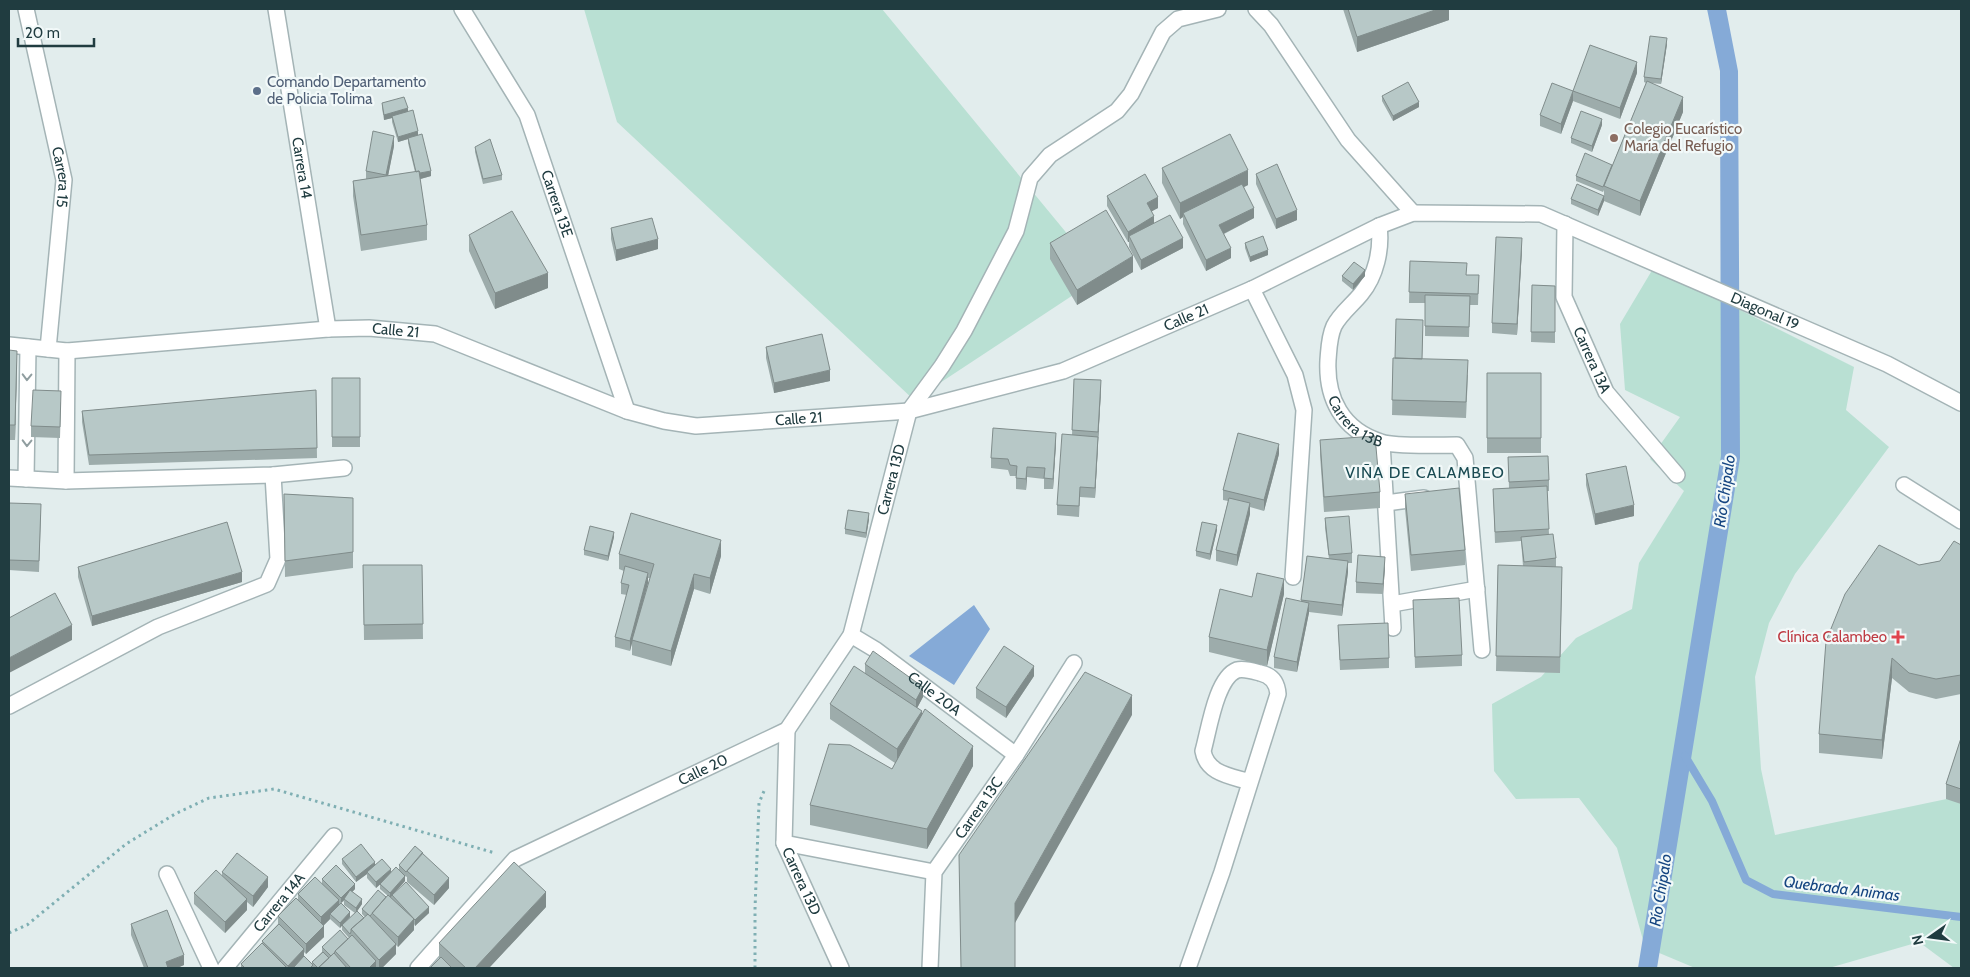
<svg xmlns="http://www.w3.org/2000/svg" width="1970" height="977" viewBox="0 0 1970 977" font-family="Cabin,sans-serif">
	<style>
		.green { fill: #b9e0d3 }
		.water { fill: #85aad7 }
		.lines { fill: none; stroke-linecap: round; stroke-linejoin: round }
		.stream { stroke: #85aad7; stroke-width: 8 }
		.minor-casing { stroke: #a4b4b6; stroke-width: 18 }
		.path { stroke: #7fafb3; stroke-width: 3; stroke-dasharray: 2.5 4; stroke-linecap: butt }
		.minor { stroke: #fff; stroke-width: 15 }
		.wall { fill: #9dacab; fill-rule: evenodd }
		.shaded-wall { fill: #808c8b }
		.building { fill: #b7c8c7; stroke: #808c8b }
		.oneway { stroke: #909ea0 }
		.service-dot { fill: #5c6f8a; stroke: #f2f9f9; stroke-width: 2 }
		.education-dot { fill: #8d6e63; stroke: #f2f9f9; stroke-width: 2 }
		.health-dot { fill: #e0444e; stroke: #f2f9f9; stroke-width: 2 }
		.labels { text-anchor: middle; stroke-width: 4.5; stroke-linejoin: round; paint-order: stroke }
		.service-label { font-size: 15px; fill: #4e5e75; stroke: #f2f9f9; text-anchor: start }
		.education-label { font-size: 15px; fill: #785e54; stroke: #f2f9f9; text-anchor: start }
		.street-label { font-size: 15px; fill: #203c40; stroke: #f2f9f9 }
		.health-label { font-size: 15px; fill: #be3a42; stroke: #f2f9f9; text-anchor: end }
		.neighbourhood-label { font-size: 16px; letter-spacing: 1px; fill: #1a4b53; stroke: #f2f9f9 }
		.water-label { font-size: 16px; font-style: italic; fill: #154581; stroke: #f2f9f9 }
	</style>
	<rect width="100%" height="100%" fill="#e2eded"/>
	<path class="green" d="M584,9H882L1102,276L914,400L617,122Z
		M1654,267L1854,367L1846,410L1889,447L1795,574L1769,623L1755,677L1761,769L1775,835L1961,796V968H1954L1919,942L1829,968H1695L1645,947L1617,848L1579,798L1516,799L1494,771L1492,704L1541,677L1576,638L1632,609L1639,563L1684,491L1650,459L1680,417L1625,390L1620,324Z"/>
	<path class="water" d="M1707,9H1726L1738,71L1740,458L1657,968H1638L1721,456L1720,71Z
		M974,605L990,629L954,685L909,656Z"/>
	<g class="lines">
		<path class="stream" d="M1685,756L1712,801L1746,880L1773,894L1961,917"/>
		<g class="minor-casing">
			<g id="minor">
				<path id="s1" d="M26,9L64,180L48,349"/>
				<path id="s2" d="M276,9L328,329"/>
				<path id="s3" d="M462,9L527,115L627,411"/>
				<path d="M1256,9L1271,25L1348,140L1413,213"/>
				<path id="s4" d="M1565,224L1564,297L1606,392L1677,475"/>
				<path id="s5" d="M1379,226C1382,249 1376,276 1361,294C1352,305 1340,314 1334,326C1329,337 1329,348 1328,360C1326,398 1342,430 1381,442C1396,447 1439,445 1457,445L1465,458L1482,650"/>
				<path d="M1252,289L1295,375L1304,410L1293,577"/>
				<path id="s6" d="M9,345L67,351L328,329L369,328L435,334L627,411L664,421L696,426L909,411L1063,371L1252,289L1379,226L1413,213L1541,214L1887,364L1961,403"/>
				<path d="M1382,443L1393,628"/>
				<path d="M9,478L66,481L273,475L344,468"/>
				<path d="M26,479L28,347"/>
				<path d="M66,481L67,351"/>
				<path d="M1904,485L1961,521"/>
				<path d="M1386,503L1424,498"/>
				<path d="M1392,604L1477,589"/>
				<path id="s7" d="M851,635L876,650L1016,755"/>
				<path d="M9,706L158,627L267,584L278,559L273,475"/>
				<path id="s8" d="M787,730L784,843L841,968"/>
				<path d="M784,843L934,872"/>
				<path d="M167,874L211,968"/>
				<path id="s9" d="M225,968L334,836"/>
				<path id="s10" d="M418,968L515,859L787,730L851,635L909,411L942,366L964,331L1016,231L1030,178L1050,155L1117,111L1131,94L1163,32L1178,19L1218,9"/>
				<path id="s11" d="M930,968L934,872L1016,755L1074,663"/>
				<path d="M1188,968L1222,872L1278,694C1277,682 1271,675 1260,673C1253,671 1244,668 1237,670C1216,678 1209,730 1203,751C1207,774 1231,776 1250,782"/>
			</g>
		</g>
		<path class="path" d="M9,933L27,925L126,844L175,814L209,798L274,789L495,853
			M755,968V909L759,803L764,791"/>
		<use href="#minor" class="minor"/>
	</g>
	<path class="wall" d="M1343,9H1449V20L1357,52Z
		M1667,44L1661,84L1651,83L1683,112L1640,216L1604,201L1598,216L1571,204V199L1604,196V190L1603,192L1576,181V176L1612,166L1646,83L1644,82V77Z
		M1637,73L1620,119L1573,101V91Z
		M1382,96L1419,107L1393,121L1382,101Z
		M1573,101L1561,134L1540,126V115Z
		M382,103L408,112L418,135L431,176L420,179L427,225V240L361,251L353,196V181L366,179V171L394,146L388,176L415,172L408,143V139L398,142L392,122V118L384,120L382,108Z
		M1602,125L1592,152L1571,143V138Z
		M475,147L502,175V180L483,184L475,152Z
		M1162,168L1248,185L1244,187L1254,218L1224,234L1231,258L1206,271L1183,224V217L1180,219L1162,183Z
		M1256,174L1297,220L1276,229L1256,184Z
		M1107,196L1158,208L1151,211L1154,223L1183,248L1141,270L1129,247V242H1128L1107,206Z
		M611,228L658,249L616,261L611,239Z
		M469,235L548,288L495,309L469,251Z
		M1050,243L1133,272L1077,305L1050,259Z
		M1245,243L1268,255L1250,262L1245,248Z
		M1522,249L1517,335L1492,333V323Z
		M1410,261L1467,275H1479L1478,305H1470L1469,337L1425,336V303H1409Z
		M1342,276H1365L1353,290L1342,281Z
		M1532,285L1555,286V343L1531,342Z
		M1423,330L1422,359L1468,375L1466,418L1392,415L1393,358H1395Z
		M766,347L830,381L774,393L766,358Z
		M9,350L17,366L15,440H9Z
		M1487,373H1541V453H1487Z
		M332,378H360V447H332Z
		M1074,379L1101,390L1095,498L1080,497L1079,517L1057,515V505L1072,435Z
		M316,390L317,458L89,465L82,422V411Z
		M61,402L60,438L31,437V426Z
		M1320,440L1380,492V508L1324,512L1320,455Z
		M1056,443L1053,489H1044V479L1027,477L1026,490L1016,489V476H1010L1008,470L991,468V458Z
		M1279,454L1264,511L1250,507V514L1237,566L1216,561V550L1228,501L1223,500V490Z
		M1508,457L1549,480V491H1547L1549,534L1556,558V567L1562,582L1560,673L1496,671L1498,565L1523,566L1521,541L1495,543L1493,489L1509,488Z
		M1586,474L1634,516L1595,525L1586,485Z
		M284,494L353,498V568L285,577Z
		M1405,494L1465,550V565L1411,571L1405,509Z
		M9,503L41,515L39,572L9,570Z
		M1325,518L1352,553V563H1348V572L1342,616L1309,612L1297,672L1274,668V657L1301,601L1307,556L1329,559L1325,528Z
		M869,519L866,538L845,534V529Z
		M1217,530L1210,560L1196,556V551Z
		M614,537L608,561L584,555V550Z
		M1961,545V694L1936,699L1909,692L1892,678L1882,759L1819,753V734L1919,565L1940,561Z
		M619,554L721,556L710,594L694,589L671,666L632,655V642L630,651L615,647V637L627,595L621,594V583L624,571L619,569ZM648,578H650L641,610L648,583Z
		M363,565H422L423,639L364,640Z
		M78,567L242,582L92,626L78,577Z
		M1385,567L1383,594L1356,593V582Z
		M1284,594L1267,666L1209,652V637L1252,597Z
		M1413,600L1462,655V666L1415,668Z
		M1338,625L1389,658V668L1340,670Z
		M865,664L923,697L917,708L922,714L973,766L927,849L810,825V805L892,769L895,763L830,719V704L865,673Z
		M1034,676L1006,718L976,698V688Z
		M1961,738V804L1946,799V784Z
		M342,859L375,865L391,872L399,870V865L449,888L434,905L407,882V877L405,876V881L393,894L429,913L415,926L414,924V930L398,947L396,945V954L382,968H377L376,967V968H241V964L262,944V941L278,924V916L298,901V894L322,884V879L355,889L352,892L362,904L357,911L364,918L365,917L362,914V909L388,896L380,889V884L376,888L367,878V874L356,882L342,864ZM344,901V905L355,913L343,925L350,917L341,903ZM330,919L340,928L342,925V930L349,938L322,947V952L312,962V964L304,956V952L306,954L324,937L323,926Z
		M222,872L268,887L253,907L247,902V910L225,933L194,904V893L222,876Z
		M546,907L489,968H430L440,959L439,958V943Z
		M131,924L184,965L177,968H144L131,935Z"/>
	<path class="shaded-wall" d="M1438,9H1449V20L1357,52V37Z
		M1667,38V44L1661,84V79Z
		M1637,62V73L1620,119V108Z
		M1573,91V101L1561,134V124Z
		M1683,97V112L1640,216V201Z
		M1419,102V107L1393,121V116Z
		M408,108V114L384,120V115Z
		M1602,119V125L1592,152V146Z
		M418,131V136L398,142V137Z
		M394,136V146L386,186V175Z
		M1248,170V185L1184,217L1183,213V217L1180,219V203Z
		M431,171V176L417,180V174Z
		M1604,196V201L1598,216V210Z
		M1158,197V208L1147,214V203Z
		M1254,208V218L1219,236V225Z
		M1297,210V220L1276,229V219Z
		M1154,216V227L1129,236V242H1128V232Z
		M1183,238V248L1141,270V260Z
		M1522,238V249L1517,335V324Z
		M658,239V249L616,261V250Z
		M1231,248V258L1206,271V260Z
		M1268,250V255L1250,262V257Z
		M1133,256V272L1077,305V290Z
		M1365,270V276L1353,290V284Z
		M548,273V288L495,309V293Z
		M17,351V366L15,440V425Z
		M830,370V381L774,393V383Z
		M1101,380V390L1098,442V432Z
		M1056,433V443L1053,489V479Z
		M1098,437V447L1095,498V488Z
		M1279,444V454L1264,511V500Z
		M1027,467V477L1026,490V479Z
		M1250,503V514L1237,566V555Z
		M1634,505V516L1595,525V514Z
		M869,513V519L866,538V533Z
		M1217,525V530L1210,560V554Z
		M614,532V537L608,561V556Z
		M721,540V556L710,594V578Z
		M1385,557V567L1383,594V584Z
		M1348,561V572L1342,616V605Z
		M242,572V582L92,626V616Z
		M648,573V583L630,651V641Z
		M694,574V589L671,666V651Z
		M1284,579V594L1267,666V650Z
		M1309,603V613L1297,672V662Z
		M72,625V640L9,673V658Z
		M1892,658V678L1882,759V740Z
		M1034,666V676L1006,718V707Z
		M923,687V697L916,710V700Z
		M1132,695V715L1015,923V903Z
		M922,711V726L897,764V749Z
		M973,746V766L927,849V829Z
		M375,862V867L367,872V874L356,882V877Z
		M391,869V875L376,888V882Z
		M405,876V881L390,898V893Z
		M268,877V887L253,907V896Z
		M449,878V888L434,905V895Z
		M355,884V889L341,903V898Z
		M546,892V907L489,968H475Z
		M247,899V910L225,933V922Z
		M362,899V904L356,913V908Z
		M339,900V910L330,914V919L321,928V917Z
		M429,907V913L415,926V920Z
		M350,912V917L340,928V923Z
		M414,919V930L398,947V937Z
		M324,926V937L306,954V944Z
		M396,944V954L382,968H379V960Z
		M304,949V959L294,967V968H288V966Z
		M184,955V965L177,968H166V962Z
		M376,961V968H369Z"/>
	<path class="building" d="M1348,9H1438L1357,37Z
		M1650,36L1667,38L1661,79L1644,77Z
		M1590,45L1637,62L1620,108L1573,91Z
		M1647,81L1683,97L1640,201L1604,186Z
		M1408,82L1419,102L1393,116L1382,96Z
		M1552,83L1573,91L1561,124L1540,115Z
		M404,97L408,108L384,115L382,103Z
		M413,110L418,131L398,137L392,116Z
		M1581,111L1602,119L1592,146L1571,138Z
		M373,131L394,136L386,175L366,171Z
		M422,134L431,171L420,173L419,171L416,172L408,138Z
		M1230,134L1248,170L1180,203L1162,168Z
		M490,139L502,175L483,179L475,147Z
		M1585,153L1612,165L1603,187L1576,176Z
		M1277,164L1297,210L1276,219L1256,174Z
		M419,171L427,225L361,235L353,181Z
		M1145,174L1158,197L1147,203L1154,216L1128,232L1107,196Z
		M1242,184L1254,208L1219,225L1231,248L1206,260L1183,213Z
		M1577,184L1604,196L1598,210L1571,199Z
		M1106,210L1133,256L1077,290L1050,243Z
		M512,211L548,273L495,293L469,235Z
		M1170,215L1183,238L1141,260L1129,236Z
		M652,218L658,239L616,250L611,228Z
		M1263,236L1268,250L1250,257L1245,243Z
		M1496,237L1522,238L1517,324L1492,323Z
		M1410,261L1467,263L1466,275H1479L1478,294L1409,292Z
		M1354,262L1365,270L1353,284L1342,276Z
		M1532,285L1555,286V332H1531Z
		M1425,295L1470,296L1469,327L1425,326Z
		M1396,319L1423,320L1422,359L1395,358Z
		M822,334L830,370L774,383L766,347Z
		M9,350L17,351L15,425H9Z
		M1393,358L1468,360L1466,402L1392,400Z
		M1487,373H1541V438H1487Z
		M332,378H360V437H332Z
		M1074,379L1101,380L1098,432L1072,430Z
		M33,390L61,391L60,427L31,426Z
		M316,390L317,448L89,455L82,411Z
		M993,428L1056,433L1053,479L1044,478L1045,468L1027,467L1026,479L1016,478L1017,466L1010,465L1008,459L991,458Z
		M1238,433L1279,444L1264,500L1223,490Z
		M1062,434L1098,437L1095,488L1080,487L1079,506L1057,505Z
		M1375,436L1380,492L1324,497L1320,440Z
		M1548,456L1549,480L1509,482L1508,457Z
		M1626,466L1634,505L1595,514L1586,474Z
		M1547,486L1549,529L1495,532L1493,489Z
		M1459,488L1465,550L1411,555L1405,494Z
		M284,494L353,498V552L285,561Z
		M1229,498L1250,503L1237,555L1216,550Z
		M9,503L41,504L39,561L9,560Z
		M848,510L869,513L866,533L845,529Z
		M631,513L721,540L710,578L694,574L671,651L632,640L654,564L619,554Z
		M1349,516L1352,553L1329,555L1325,518Z
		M227,522L242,572L92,616L78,567Z
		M1202,522L1217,525L1210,554L1196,551Z
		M590,526L614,532L608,556L584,550Z
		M1553,534L1556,558L1524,562L1521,537Z
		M1954,541L1961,545V675L1936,679L1909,673L1892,658L1882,740L1819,734L1826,641L1845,594L1879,545L1919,565L1940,561Z
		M1358,555L1385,557L1383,584L1356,582Z
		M1307,556L1348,561L1342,605L1301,600Z
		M363,565H422L423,624L364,625Z
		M1498,565L1562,567L1560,657L1496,656Z
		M625,566L648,573L630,641L615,637L629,585L621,583Z
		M1257,573L1284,579L1267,650L1209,637L1220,589L1252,597Z
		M55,593L72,625L9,658V618Z
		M1286,598L1309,603L1297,662L1274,657Z
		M1459,598L1462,655L1415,657L1413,600Z
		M1388,623L1389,658L1340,660L1338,625Z
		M1004,646L1034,666L1006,707L976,688Z
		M873,651L923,687L916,700L865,664Z
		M854,666L922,711L897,749L830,704Z
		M1085,672L1132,695L1015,903V968H961L959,855Z
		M925,709L973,746L927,829L810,805L829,744L850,745L892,769Z
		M1961,738V789L1946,784Z
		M361,844L375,862L356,877L342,859Z
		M415,846L423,853L406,872L399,865Z
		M237,853L268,877L253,896L222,872Z
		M422,853L449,878L434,895L407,871Z
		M382,859L391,869L376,882L367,872Z
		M514,862L546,892L475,968H466L439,943Z
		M336,865L355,884L341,898L322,879Z
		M396,867L405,876L390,893L380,884Z
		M216,870L247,899L225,922L194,893Z
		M315,877L339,900L321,917L298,894Z
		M406,882L429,907L415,920L392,895Z
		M350,890L362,899L356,908L344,899Z
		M378,890L386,897L370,916L362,909Z
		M388,895L414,919L398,937L372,913Z
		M296,898L324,926L306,944L278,916Z
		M341,903L350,912L340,923L330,914Z
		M167,910L184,955L166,962L168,968H148L131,924Z
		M357,911L364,918L351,929V932L350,934L342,925Z
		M368,914L396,944L379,960L351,929Z
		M279,924L304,949L288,966L262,941Z
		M340,930L348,939L335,951V952L331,956L322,947Z
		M352,935L376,961L369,968H351L335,951Z
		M262,943L287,968H245L241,964Z
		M323,952L329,958L318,968L312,962Z
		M334,953L347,968H318Z
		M304,956L313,965L310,968H296L294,967Z
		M441,957L452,968H430Z"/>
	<defs><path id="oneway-chevron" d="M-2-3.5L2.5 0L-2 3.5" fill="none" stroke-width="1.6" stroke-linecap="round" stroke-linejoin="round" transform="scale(1.25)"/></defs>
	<g class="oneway">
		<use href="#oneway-chevron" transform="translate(27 377) rotate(91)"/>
		<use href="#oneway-chevron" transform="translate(27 443) rotate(91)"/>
	</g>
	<circle class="service-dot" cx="257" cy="91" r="5"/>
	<circle class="education-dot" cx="1614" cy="138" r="5"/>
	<path class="health-dot" d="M1895.5 629.5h5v5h5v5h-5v5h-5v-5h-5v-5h5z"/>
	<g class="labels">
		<g class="service-label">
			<text x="267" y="87">Comando Departamento<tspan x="267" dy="17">de Policia Tolima</tspan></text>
		</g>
		<g class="education-label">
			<text x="1624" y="134">Colegio Eucarístico<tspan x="1624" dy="17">María del Refugio</tspan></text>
		</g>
		<g class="street-label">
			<text dy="5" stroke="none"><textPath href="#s2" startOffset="161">Carrera 14</textPath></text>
			<text dy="5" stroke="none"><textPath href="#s1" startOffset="172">Carrera 15</textPath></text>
			<text dy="5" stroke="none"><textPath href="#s3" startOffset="218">Carrera 13E</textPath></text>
			<text dy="5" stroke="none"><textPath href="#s6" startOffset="1834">Diagonal 19</textPath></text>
			<text dy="5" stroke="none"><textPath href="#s6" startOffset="1212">Calle 21</textPath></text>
			<text dy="5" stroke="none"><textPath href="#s6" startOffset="388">Calle 21</textPath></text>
			<text dy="5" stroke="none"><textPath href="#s4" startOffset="142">Carrera 13A</textPath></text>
			<text dy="5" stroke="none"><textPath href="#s6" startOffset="808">Calle 21</textPath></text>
			<text dy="5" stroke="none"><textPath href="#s5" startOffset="221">Carrera 13B</textPath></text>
			<text dy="5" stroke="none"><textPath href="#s10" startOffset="722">Carrera 13D</textPath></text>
			<text dy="5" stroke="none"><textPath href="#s7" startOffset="102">Calle 20A</textPath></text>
			<text dy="5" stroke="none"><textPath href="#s10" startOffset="354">Calle 20</textPath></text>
			<text dy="5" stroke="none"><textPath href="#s11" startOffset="174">Carrera 13C</textPath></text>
			<text dy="5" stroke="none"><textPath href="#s8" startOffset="155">Carrera 13D</textPath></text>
			<text dy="5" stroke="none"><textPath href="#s9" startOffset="85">Carrera 14A</textPath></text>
		</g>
		<g class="health-label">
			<text x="1887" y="642">Clínica Calambeo</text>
		</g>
		<g class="neighbourhood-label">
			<text x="1425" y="478">VIÑA DE CALAMBEO</text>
		</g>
		<g class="water-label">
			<text transform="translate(1724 491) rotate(-82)" y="6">Río Chipalo</text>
			<text transform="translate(1842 888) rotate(7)" y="6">Quebrada Animas</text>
			<text transform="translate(1660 890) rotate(-81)" y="6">Río Chipalo</text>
		</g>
	</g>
	<rect width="1970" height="977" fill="none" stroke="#203c40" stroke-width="20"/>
	<g transform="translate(1930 937) rotate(256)" stroke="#f2f9f9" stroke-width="4" paint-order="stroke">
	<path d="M0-4L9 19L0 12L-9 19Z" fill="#203c40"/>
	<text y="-8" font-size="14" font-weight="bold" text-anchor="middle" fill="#203c40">N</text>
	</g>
	<path d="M18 38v8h76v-8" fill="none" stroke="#203c40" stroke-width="2.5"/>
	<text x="25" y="38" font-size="15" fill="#203c40" stroke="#f2f9f9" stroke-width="4" paint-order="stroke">20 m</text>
</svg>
